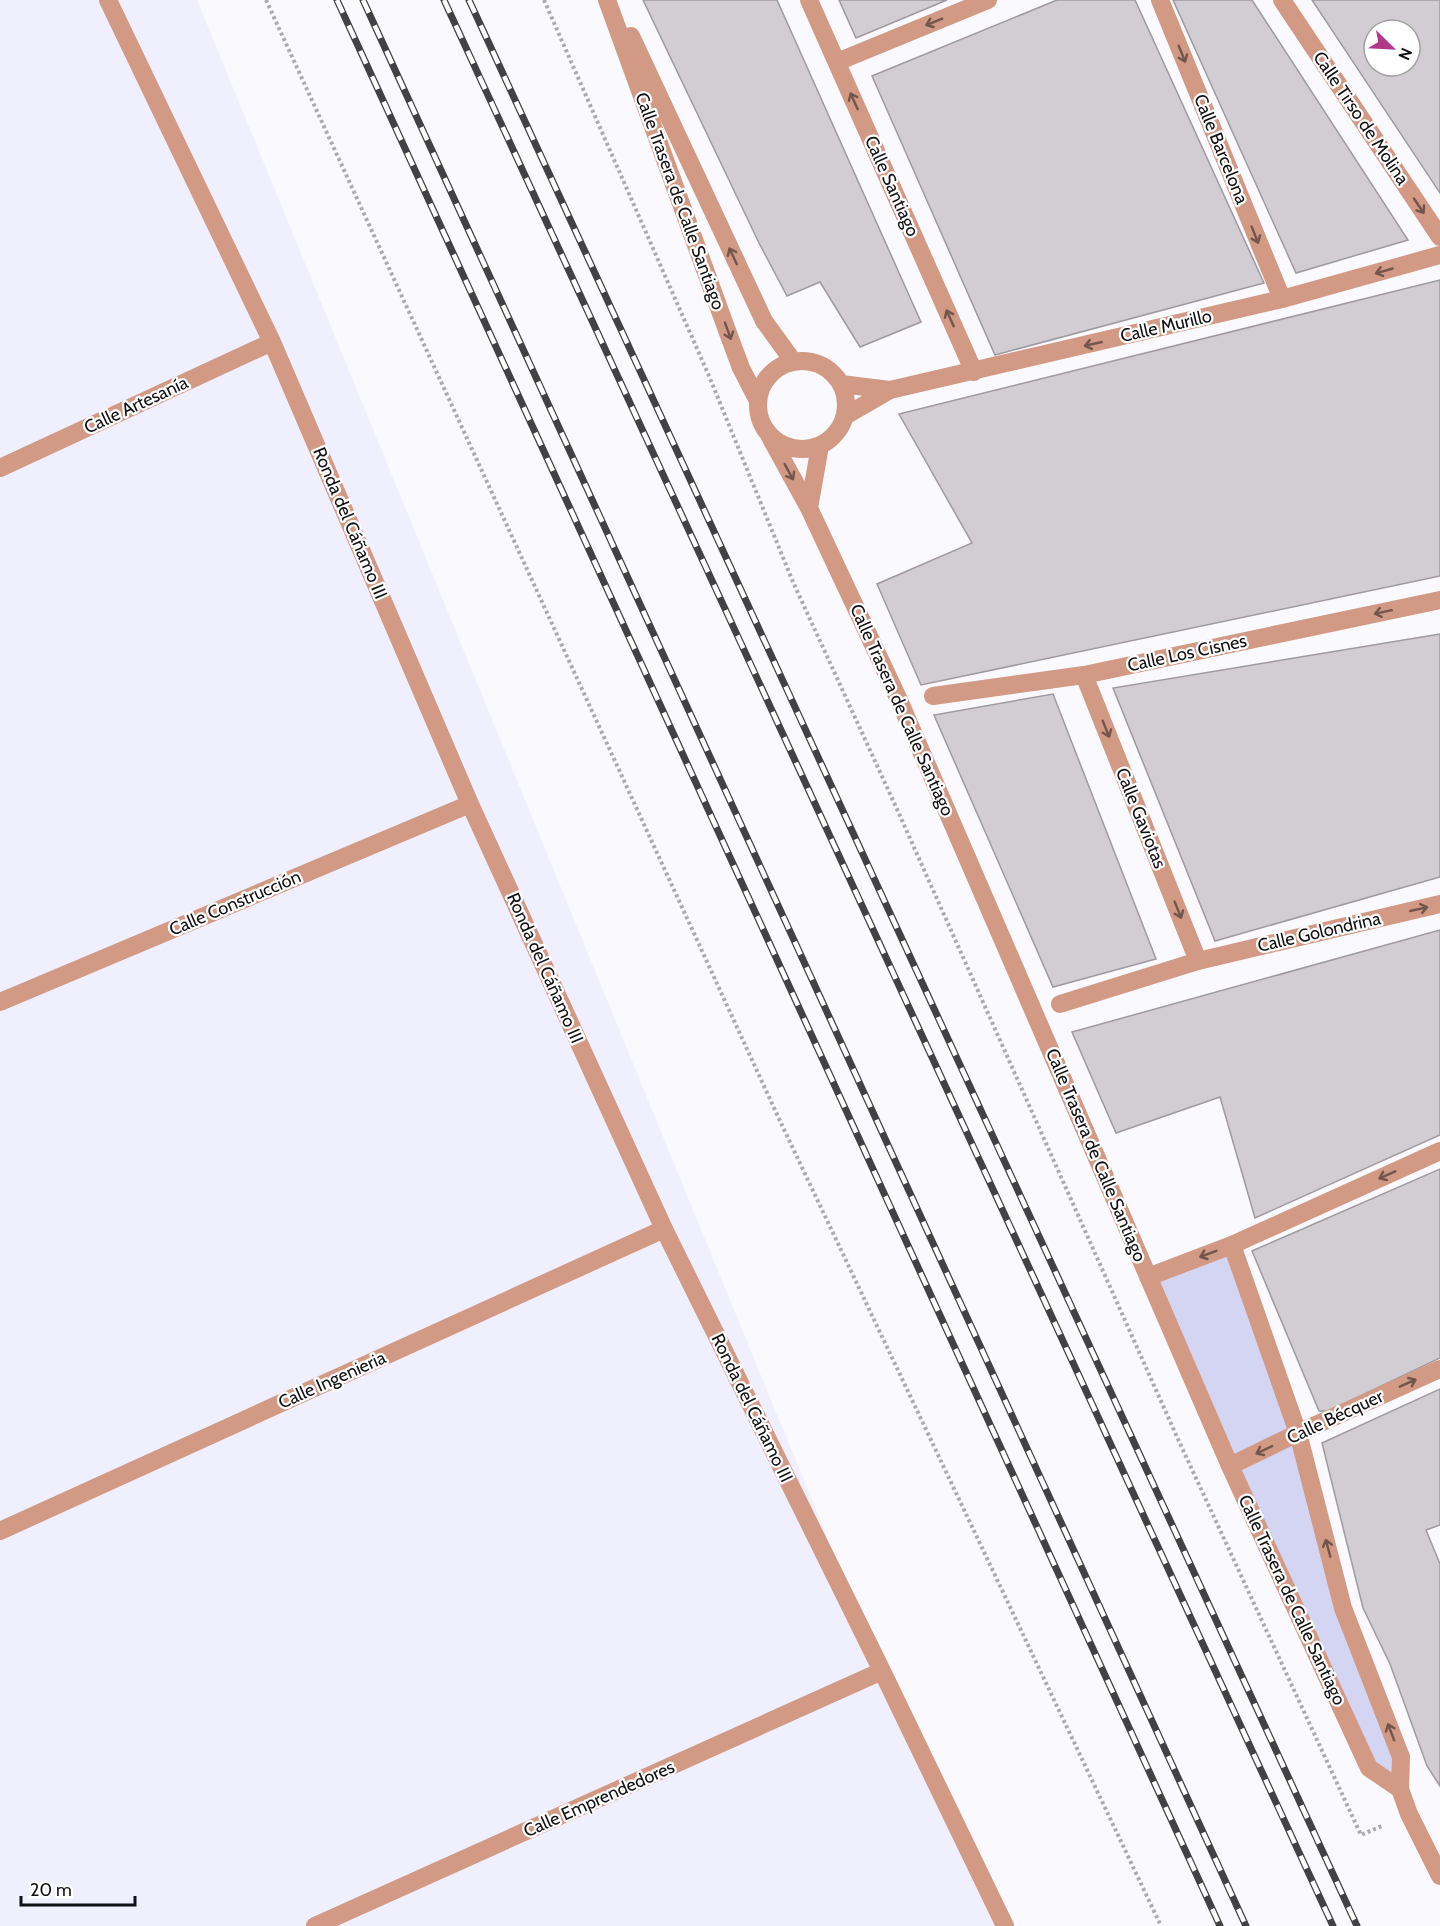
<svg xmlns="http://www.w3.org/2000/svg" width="1440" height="1926" viewBox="0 0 1440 1926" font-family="Cabin,sans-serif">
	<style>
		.built { fill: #efeffd }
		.green { fill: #d4d4f3 }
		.building { fill: #d1cdd2; stroke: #9e9a9f; stroke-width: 1.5; fill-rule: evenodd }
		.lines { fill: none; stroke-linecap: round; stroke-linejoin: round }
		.path { stroke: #ababaf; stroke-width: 4; stroke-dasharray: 3 3; stroke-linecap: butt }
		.minor { stroke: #d29984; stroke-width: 18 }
		.rail-casing { stroke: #424244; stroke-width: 7 }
		.rail { stroke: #fff; stroke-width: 4.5; stroke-dasharray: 14; stroke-linecap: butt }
		.oneway { stroke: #72554c }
		.labels { text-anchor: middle; stroke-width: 4.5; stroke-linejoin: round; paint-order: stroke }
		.street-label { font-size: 18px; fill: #111113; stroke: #fff }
	</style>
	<rect width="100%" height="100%" fill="#f9f9fe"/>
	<path class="built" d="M0,0H197L882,1671L1005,1926H0Z"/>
	<path class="green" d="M1232,1245L1343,1609L1401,1757L1400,1789L1369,1768L1148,1277Z"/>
	<path class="building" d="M643,0H777L921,322L860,347L820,282L787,296L759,243Z
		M839,0H947L856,38Z
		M1057,0H1135L1264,283L995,355L872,76Z
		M1173,0H1252L1408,240L1296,273Z
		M1312,0H1440V193ZM1374,30H1410V66H1374Z
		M1440,280V576L921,685L877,584L972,543L899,414Z
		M1440,634V877L1215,941L1113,688Z
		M1053,694L1156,959L1053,987L934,715Z
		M1440,930V1135L1255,1218L1220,1097L1116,1133L1072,1032Z
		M1440,1169V1358L1329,1411H1319L1252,1251Z
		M1440,1389V1525L1426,1530L1440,1564V1786L1427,1766L1390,1664L1363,1608L1322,1443Z"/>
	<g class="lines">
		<path class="path" d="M266,0L780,1121L1161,1926
			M544,0L709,376L793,582L896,807L1177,1437L1361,1835L1384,1825"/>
		<path class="minor" d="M108,0L272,342L470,804L664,1229L882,1671L1005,1926
			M607,0L728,333L741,368L758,401
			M809,0L974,372
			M1160,0L1282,299
			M1282,0L1440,237
			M631,36L764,321L793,361
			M837,62L988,0
			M758 405a44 44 0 1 1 88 0a44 44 0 1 1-88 0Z
			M841,384L890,390
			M845,416L890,390L1282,299L1440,255
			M769,435L809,508L899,700L1230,1466L1369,1768L1400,1789
			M0,468L272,342
			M809,508L820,446
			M1084,675L1198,961
			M933,696L1084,675L1440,600
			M0,1002L470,804
			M1060,1004L1198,961L1440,904
			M1232,1245L1298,1433L1343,1608L1401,1757L1400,1789L1409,1814L1440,1876
			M1148,1277L1232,1245L1440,1151
			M1230,1466L1298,1433L1440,1369
			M0,1531L664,1229
			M315,1926L882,1671"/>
		<g class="rail-casing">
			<path id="rail" d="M337,0L1220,1926
				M363,0L1246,1926
				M444,0L1333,1926
				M469,0L1357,1926"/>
		</g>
		<use href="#rail" class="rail"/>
	</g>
	<defs><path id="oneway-shaft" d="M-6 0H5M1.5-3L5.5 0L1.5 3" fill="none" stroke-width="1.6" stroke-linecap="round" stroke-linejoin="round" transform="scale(1.5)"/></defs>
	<g class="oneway">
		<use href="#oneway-shaft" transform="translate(934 22) rotate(158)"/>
		<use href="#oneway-shaft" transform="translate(1182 54) rotate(68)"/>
		<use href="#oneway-shaft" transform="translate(854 101) rotate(-114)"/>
		<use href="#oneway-shaft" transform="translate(1419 206) rotate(56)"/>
		<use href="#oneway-shaft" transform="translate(1255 235) rotate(68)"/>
		<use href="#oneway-shaft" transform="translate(733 256) rotate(-115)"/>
		<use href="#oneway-shaft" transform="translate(1384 271) rotate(164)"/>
		<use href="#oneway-shaft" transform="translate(950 318) rotate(-114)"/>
		<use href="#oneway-shaft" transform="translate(728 331) rotate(70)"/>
		<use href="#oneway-shaft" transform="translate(1093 344) rotate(167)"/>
		<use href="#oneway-shaft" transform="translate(789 472) rotate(61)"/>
		<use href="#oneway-shaft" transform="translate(1383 612) rotate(168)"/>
		<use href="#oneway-shaft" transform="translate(1106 729) rotate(68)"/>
		<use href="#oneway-shaft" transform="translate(1419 909) rotate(-13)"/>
		<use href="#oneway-shaft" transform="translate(1178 910) rotate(68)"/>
		<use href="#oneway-shaft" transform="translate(1387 1175) rotate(156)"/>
		<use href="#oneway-shaft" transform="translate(1208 1254) rotate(159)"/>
		<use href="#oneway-shaft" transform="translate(1408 1383) rotate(-24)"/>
		<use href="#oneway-shaft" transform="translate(1264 1450) rotate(154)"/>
		<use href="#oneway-shaft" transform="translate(1328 1548) rotate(-105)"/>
		<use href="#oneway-shaft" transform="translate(1391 1732) rotate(-111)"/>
	</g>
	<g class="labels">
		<g class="street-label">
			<text transform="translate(1361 118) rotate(56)" y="6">Calle Tirso de Molina</text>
			<text transform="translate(1221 149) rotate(68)" y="6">Calle Barcelona</text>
			<text transform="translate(892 186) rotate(66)" y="6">Calle Santiago</text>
			<text transform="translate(680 201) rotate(70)" y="6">Calle Trasera de Calle Santiago</text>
			<text transform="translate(1166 326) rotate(-13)" y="6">Calle Murillo</text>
			<text transform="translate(136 405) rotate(-25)" y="6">Calle Artesanía</text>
			<text transform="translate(350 523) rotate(67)" y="6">Ronda del Cáñamo III</text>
			<text transform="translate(1187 653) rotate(-12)" y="6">Calle Los Cisnes</text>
			<text transform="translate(902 710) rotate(66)" y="6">Calle Trasera de Calle Santiago</text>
			<text transform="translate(1141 818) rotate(68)" y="6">Calle Gaviotas</text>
			<text transform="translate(235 903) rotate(-23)" y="6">Calle Construcción</text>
			<text transform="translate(1319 932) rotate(-13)" y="6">Calle Golondrina</text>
			<text transform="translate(545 968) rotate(66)" y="6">Ronda del Cáñamo III</text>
			<text transform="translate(1096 1155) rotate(67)" y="6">Calle Trasera de Calle Santiago</text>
			<text transform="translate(332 1380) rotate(-24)" y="6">Calle Ingenieria</text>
			<text transform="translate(752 1408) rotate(64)" y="6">Ronda del Cáñamo III</text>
			<text transform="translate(1335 1417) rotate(-25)" y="6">Calle Bécquer</text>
			<text transform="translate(1292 1600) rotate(65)" y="6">Calle Trasera de Calle Santiago</text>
			<text transform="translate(599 1799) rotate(-24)" y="6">Calle Emprendedores</text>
		</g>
	</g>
	<g transform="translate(1392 48) rotate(114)"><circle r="28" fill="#ffffff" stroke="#a0a0a1" stroke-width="1.5"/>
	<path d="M0-4.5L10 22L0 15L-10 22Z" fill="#b33788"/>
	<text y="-9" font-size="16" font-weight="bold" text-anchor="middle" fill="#111113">N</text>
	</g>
	<path d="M21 1896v9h114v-9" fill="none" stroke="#111113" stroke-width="3"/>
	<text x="30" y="1896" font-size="18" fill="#111113" stroke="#ffffff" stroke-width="4.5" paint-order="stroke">20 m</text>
</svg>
